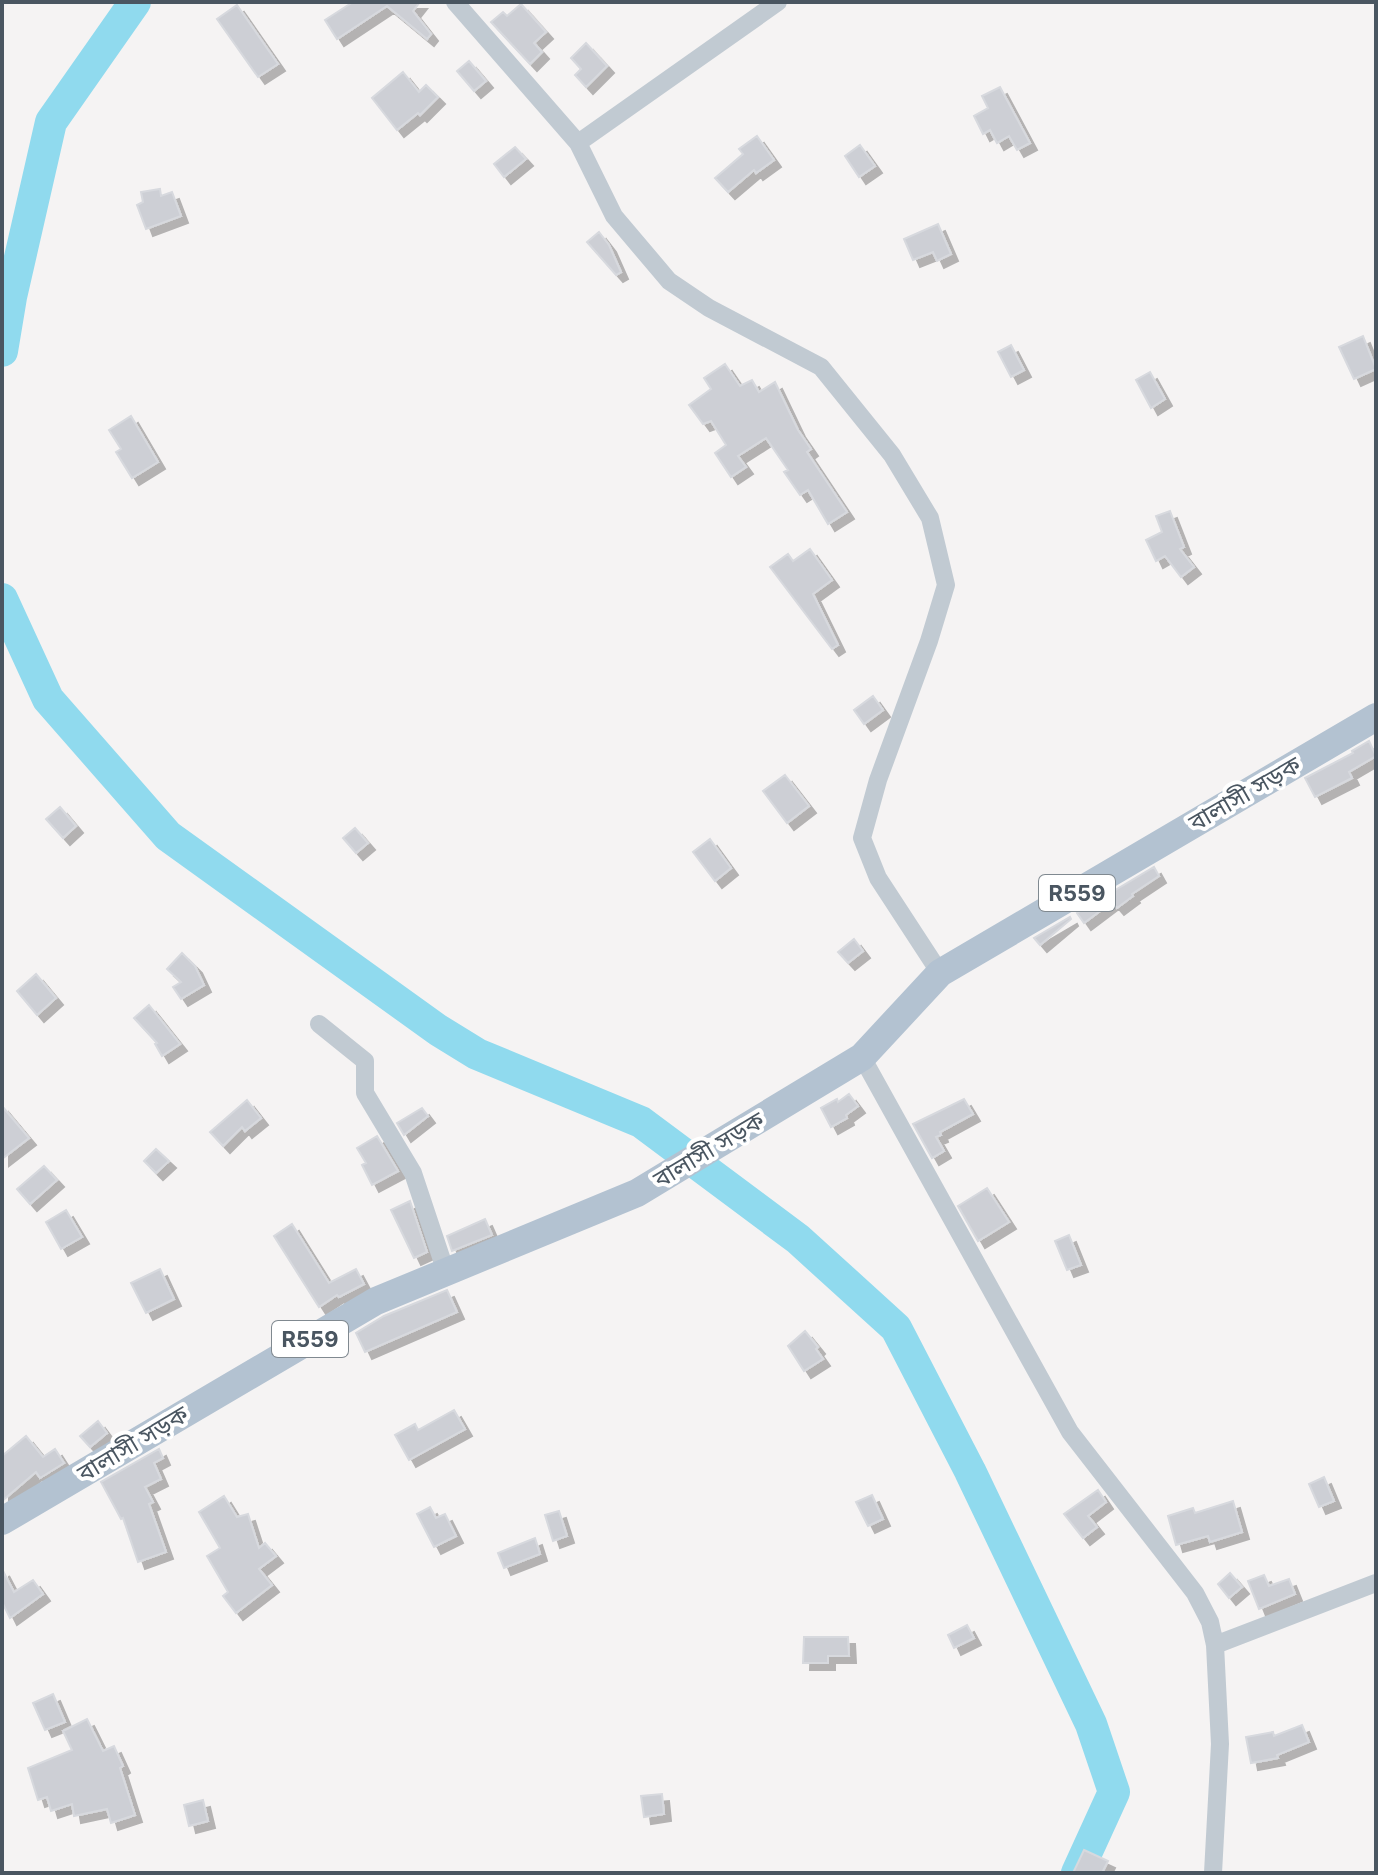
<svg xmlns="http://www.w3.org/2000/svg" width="1378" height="1875" viewBox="0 0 1378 1875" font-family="Inter,'Noto Sans Bengali',sans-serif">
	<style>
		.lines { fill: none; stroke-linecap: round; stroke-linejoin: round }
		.river { stroke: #90daee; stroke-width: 32 }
		.building { fill: #cdcfd5; stroke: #d7d9de; stroke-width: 2; filter: url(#shadow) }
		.street { stroke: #c1cad2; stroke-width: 18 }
		.primary { stroke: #b3c2d1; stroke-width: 28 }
		.labels { text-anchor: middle; stroke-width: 8; stroke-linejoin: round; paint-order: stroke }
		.shield { fill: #fff; stroke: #808990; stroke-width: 2 }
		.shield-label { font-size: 22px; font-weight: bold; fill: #4a5661 }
		.street-label { font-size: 24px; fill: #4a5661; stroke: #fff }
	</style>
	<defs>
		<filter id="shadow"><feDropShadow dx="7" dy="7" stdDeviation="0" flood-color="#0004"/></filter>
	</defs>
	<rect width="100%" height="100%" fill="#f5f3f3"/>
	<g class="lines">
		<path class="river" d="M2,351L11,297L51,122L135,2
			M2,599L48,699L168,836L438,1030L477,1054L641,1122L798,1239L896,1328L970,1471L1091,1724L1114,1792L1077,1873"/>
	</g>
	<path class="building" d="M353,2H420L413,11L431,34L427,39L387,6L337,39L325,20Z
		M521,4L546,32L534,43L542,52L530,64L491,22L503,12L507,16Z
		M237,5L278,64L258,77L217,19Z
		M586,43L607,66L586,87L575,75L581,69L571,58Z
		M469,61L486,81L474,91L457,71Z
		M403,72L419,92L426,85L438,97L420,115L418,113L397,130L372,98Z
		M1000,87L1030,143L1017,150L1009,136L997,143L990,130L983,134L974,116L988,108L982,96Z
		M757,136L774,160L756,173L754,170L728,192L715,178L743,154L739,149Z
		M860,145L875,166L859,177L845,156Z
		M515,147L526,159L504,177L494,164Z
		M160,189L161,196L172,192L181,216L146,229L137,205L143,202L141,192Z
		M938,224L951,254L937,261L933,252L913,260L904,239Z
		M599,232L609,245L621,272L616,275L587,242Z
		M1363,336L1376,369L1354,379L1339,347Z
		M1011,345L1024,370L1011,377L998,352Z
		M725,364L740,386L752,380L759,392L775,382L798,430L811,449L807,452L847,512L828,524L808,490L800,495L784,472L788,470L766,438L738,456L746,467L731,477L715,453L726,445L711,421L703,424L689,405L711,389L704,378Z
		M1150,372L1165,399L1151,408L1136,380Z
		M131,416L158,462L132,478L116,452L121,449L109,430Z
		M1170,511L1184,547L1180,549L1194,567L1181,577L1165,556L1156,561L1146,540L1162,532L1156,516Z
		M810,549L832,580L813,594L838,645L832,649L770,567L788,554L793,561Z
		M873,696L883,710L864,724L854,710Z
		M1369,741L1376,756L1349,772L1352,778L1315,797L1305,778L1353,753L1352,751Z
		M785,775L809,806L787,823L763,791Z
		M60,807L76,826L63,838L46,819Z
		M355,828L368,843L356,853L343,838Z
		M710,839L731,868L715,881L693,852Z
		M1154,867L1159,876L1132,894L1133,896L1117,908L1112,902L1084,923L1077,913Z
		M1070,917L1071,919L1040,945L1034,938Z
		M854,939L863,951L848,963L838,952Z
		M182,953L195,966L204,985L181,999L173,987L181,982L167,969Z
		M36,974L56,998L37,1015L17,991Z
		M149,1005L180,1044L162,1056L155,1044L157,1043L134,1018Z
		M849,1094L858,1106L846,1115L847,1118L831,1127L821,1108L837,1099L838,1102Z
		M964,1099L973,1114L940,1132L941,1135L936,1137L944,1151L932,1158L913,1124Z
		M247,1100L261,1118L245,1131L242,1127L223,1146L210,1132Z
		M2,1106L29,1138L2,1159Z
		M422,1108L428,1116L404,1135L397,1123Z
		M377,1136L398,1171L372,1185L362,1165L366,1163L357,1148Z
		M156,1149L169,1161L156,1173L144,1161Z
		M44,1166L57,1180L30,1204L17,1189Z
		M987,1188L1009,1222L978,1241L958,1206Z
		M410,1201L427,1252L414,1258L391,1210Z
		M66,1210L82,1237L61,1249L46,1222Z
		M485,1219L492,1235L452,1251L447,1236Z
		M292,1224L329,1283L356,1269L364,1284L339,1297L337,1295L319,1307L274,1236Z
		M1069,1235L1081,1265L1067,1270L1055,1241Z
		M160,1269L174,1299L146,1313L131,1283Z
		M447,1290L457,1312L365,1352L356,1333L384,1316Z
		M805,1331L818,1347L816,1349L823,1359L804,1371L788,1346Z
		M454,1410L465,1429L409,1460L395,1435L415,1424L418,1430Z
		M98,1421L107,1433L90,1447L80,1436Z
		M26,1436L43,1457L55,1449L64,1463L40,1478L36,1472L2,1501V1456Z
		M159,1449L163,1458L154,1463L161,1479L145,1487L153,1502L149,1504L166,1552L138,1562L123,1518L121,1519L101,1482Z
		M1324,1477L1334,1501L1319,1507L1309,1484Z
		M1098,1490L1106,1502L1088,1516L1097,1527L1083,1538L1064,1514Z
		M872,1495L883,1519L868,1526L856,1502Z
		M224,1496L237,1517L248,1514L259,1548L265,1543L276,1556L259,1569L272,1585L236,1613L223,1596L228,1592L207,1556L220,1548L199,1512Z
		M1233,1501L1242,1532L1210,1542L1208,1536L1176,1545L1168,1516L1193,1508L1195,1513Z
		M430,1507L436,1518L445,1514L456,1536L434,1547L417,1514Z
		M559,1511L567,1536L553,1541L545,1515Z
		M535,1538L540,1554L504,1568L498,1553Z
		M2,1569L14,1592L33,1580L43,1594L10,1618L2,1602Z
		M1230,1573L1242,1587L1229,1598L1218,1584Z
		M1264,1575L1269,1586L1289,1579L1295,1594L1259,1609L1248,1581Z
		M967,1625L974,1638L954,1648L948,1635Z
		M804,1637H848L849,1656H828V1663H803Z
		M53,1694L65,1722L45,1730L33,1703Z
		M87,1719L103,1751L114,1746L123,1766L120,1768L135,1815L111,1823L107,1809L74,1816L72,1804L51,1811L47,1797L38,1800L28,1768L72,1750L63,1731Z
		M1302,1725L1309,1742L1277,1755L1278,1758L1251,1763L1246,1737L1273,1732L1274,1736Z
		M662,1794L664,1814L644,1817L641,1796Z
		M203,1800L208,1821L189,1826L184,1805Z
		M1084,1850L1108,1861L1102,1873H1073Z"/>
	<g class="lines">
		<path class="street" d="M455,2L578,143L614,216L669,281L709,308L821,367L892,455L930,518L946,585L929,641L878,780L862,838L878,878L940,973
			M578,143L778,2
			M319,1024L365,1061V1093L413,1173L446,1272
			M862,1057L1070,1432L1195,1593L1210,1622L1215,1645L1220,1744L1213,1873
			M1215,1645L1376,1583"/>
		<path class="primary" d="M2,1521L376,1301L637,1193L862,1057L940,973L1376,717"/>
	</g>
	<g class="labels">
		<g class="shield">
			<rect x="1039" y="875" width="76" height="36" rx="6"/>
			<rect x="272" y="1321" width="76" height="36" rx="6"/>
		</g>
		<g class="shield-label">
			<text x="1077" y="901">R559</text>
			<text x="310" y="1347">R559</text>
		</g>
		<g class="street-label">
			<text transform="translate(1245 794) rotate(-30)" y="8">বালাসী সড়ক</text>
			<text transform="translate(709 1150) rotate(-31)" y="8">বালাসী সড়ক</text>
			<text transform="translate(133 1444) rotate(-31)" y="8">বালাসী সড়ক</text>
		</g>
	</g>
	<rect width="1378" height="1875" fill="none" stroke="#4a5661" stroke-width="8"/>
</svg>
